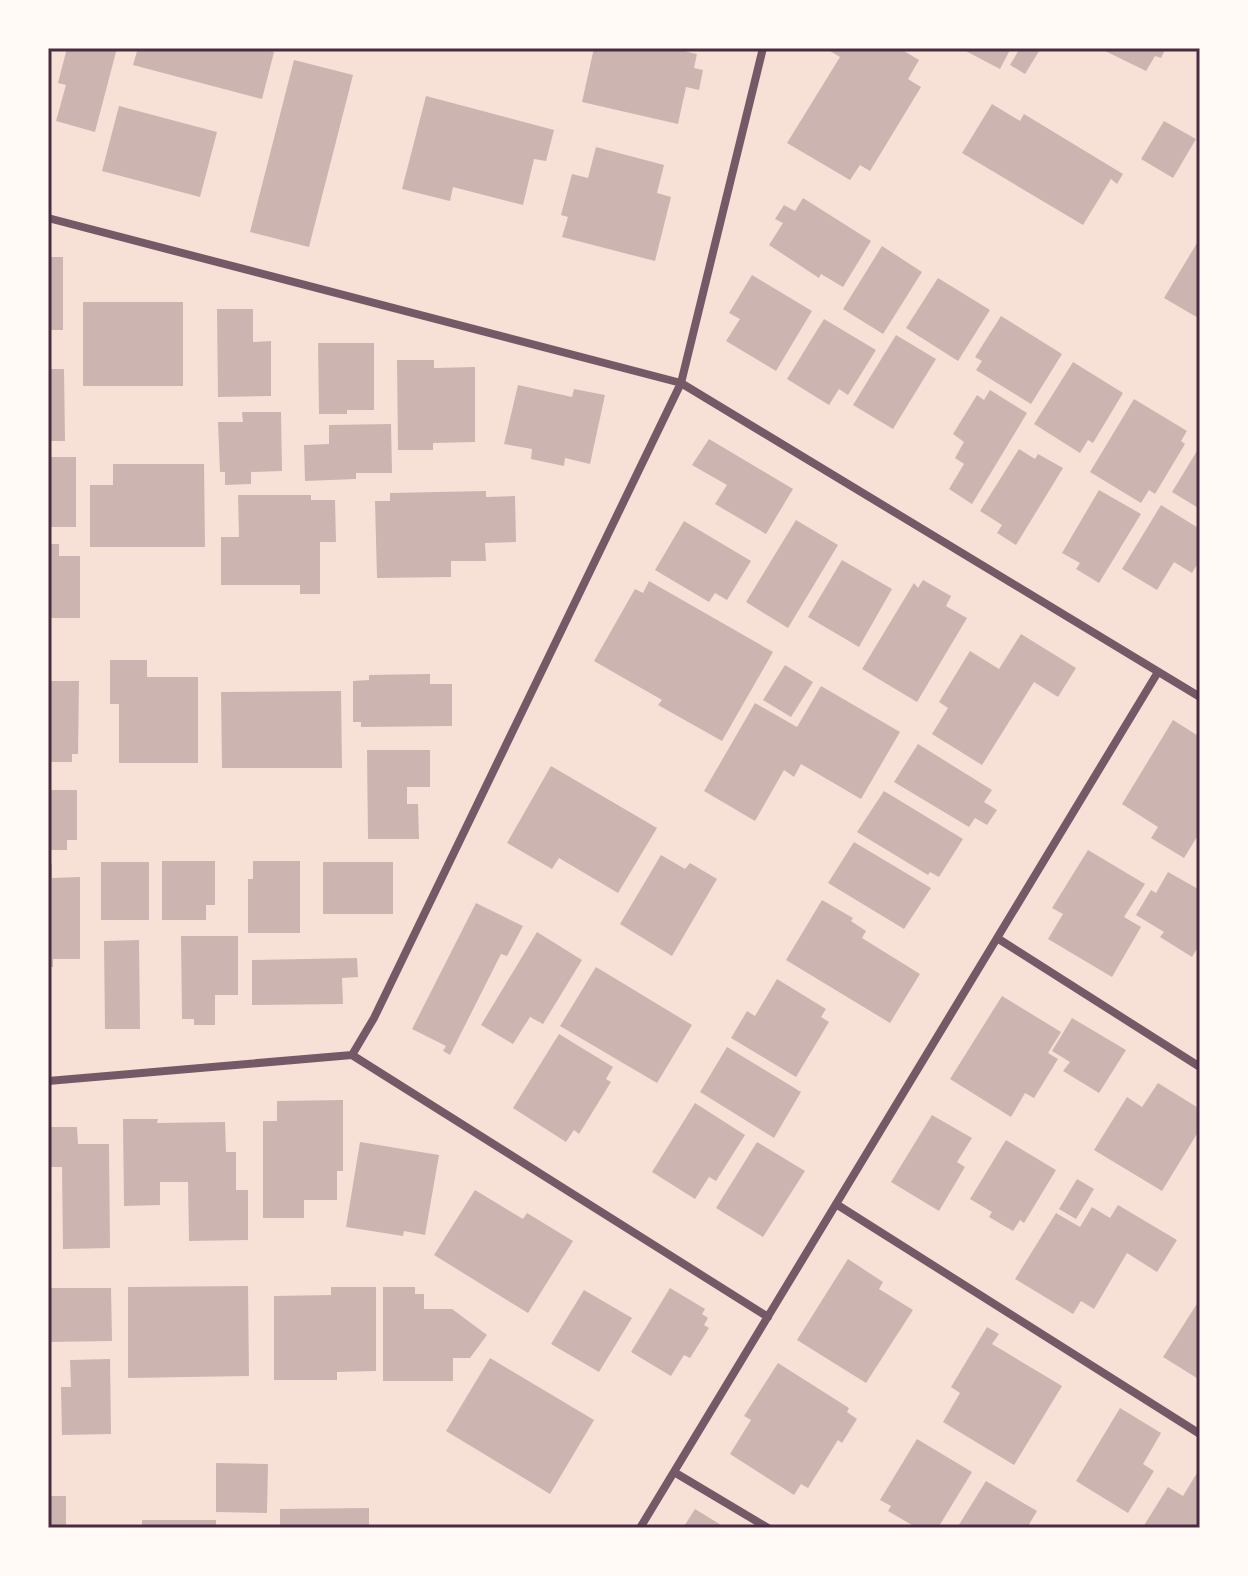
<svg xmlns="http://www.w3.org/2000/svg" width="1248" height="1576" viewBox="0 0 1248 1576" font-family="'Crimson Pro',serif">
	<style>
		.building { fill: #ccb4b1 }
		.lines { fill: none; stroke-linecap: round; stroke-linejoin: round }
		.minor { stroke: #755966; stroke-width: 8 }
		.neatline { fill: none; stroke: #4a2c40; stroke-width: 3 }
	</style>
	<rect width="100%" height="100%" fill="#f7e1d7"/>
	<path class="building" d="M67,48H117L95,132L56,121L66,85L58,83Z
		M138,48H258L274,52L262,99L133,65Z
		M594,48H670L697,54L694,68L703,70L699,90L686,87L678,124L582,102Z
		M825,48H899L919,60L908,79L921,87L870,171L860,165L850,180L787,143L840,57Z
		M960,48H1011L1000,69Z
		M1020,48H1041L1025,74L1010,65Z
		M1099,48H1166L1161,58L1155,56L1146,71Z
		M294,60L353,75L309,247L250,232Z
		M426,96L554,130L546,161L534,159L523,205L453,187L450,201L402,189Z
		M992,104L1020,121L1024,114L1123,174L1117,184L1111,179L1083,225L962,153Z
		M119,106L217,132L200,197L102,171Z
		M1164,121L1196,139L1173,178L1141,159Z
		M596,147L664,165L657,193L671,197L655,261L562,237L568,217L561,215L572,174L588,178Z
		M803,198L871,241L843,287L821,274L819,278L769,245L783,223L775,219L784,205L795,211Z
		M1200,238V319L1164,298Z
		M882,246L922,272L883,334L843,309Z
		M48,257H63V330H48Z
		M752,275L812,311L776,371L726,341L740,319L729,313Z
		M938,278L990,310L958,361L906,328Z
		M83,302H183V386H83Z
		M217,309H253V342L271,341V396L218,397Z
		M1001,316L1062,354L1031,404L976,370L982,361L975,357Z
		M824,319L876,350L848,395L839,389L829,405L787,379Z
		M896,335L936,359L893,429L853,405Z
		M318,343H374V410H347V414H319Z
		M397,360H434V368L475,367V442L433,443V450H398Z
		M1073,362L1123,393L1093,443L1088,440L1080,453L1034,424Z
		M48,369H64L65,441H48Z
		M518,385L572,397L574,389L605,395L590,464L565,458L564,466L531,459L532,449L504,444Z
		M990,390L1027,413L972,504L949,489L964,464L955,458L964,442L953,434L977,395L984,400Z
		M1134,399L1187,431L1181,441L1185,444L1155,494L1149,490L1141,503L1090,472Z
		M242,412H281L282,471L251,472V484L225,485V472H220L218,422H243Z
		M391,424L392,473H356V479L305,481L304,445L329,444V425Z
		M709,439L793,489L766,534L715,504L727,485L692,465Z
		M1200,446V509L1172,492Z
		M1019,449L1035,459L1038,454L1063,468L1016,545L997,533L1002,525L980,511Z
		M48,457H76V527H48Z
		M113,464H204L205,547H90V485H113Z
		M1099,490L1141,514L1099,583L1076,569L1080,563L1062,553Z
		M486,491V497L515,496L516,542L485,543L486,561H451V577L377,578L375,501H390V493Z
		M238,495H311V500H335L336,542H320V594H300V585H221V537H239Z
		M1161,505L1200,529V560L1192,573L1174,562L1157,590L1122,569Z
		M796,520L838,545L788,628L746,602Z
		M684,521L751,561L727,600L715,593L709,602L655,570Z
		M48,544H59V556H80V618H48Z
		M842,560L892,589L859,647L808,617Z
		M923,580L951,596L946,606L967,618L917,702L862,669L914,583L918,588Z
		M649,581L773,652L722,741L658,705L662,700L594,661L635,589L643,593Z
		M1021,634L1076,668L1058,697L1034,682L982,765L932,734L948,708L939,702L970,651L999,669Z
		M110,660H147V677H198V763H119V704H110Z
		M785,665L813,682L791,717L763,700Z
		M430,674V684H452V726L361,727V722H353V681L369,680V675Z
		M48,681H79L78,754H72V762H48Z
		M821,686L900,732L861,799L801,764L794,777L784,770L755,821L704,791L755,703L797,727Z
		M341,691L342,768H222L221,692Z
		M1173,720L1200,737V832L1184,858L1151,838L1158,827L1122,804Z
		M918,744L992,790L984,802L997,810L987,825L975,818L969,827L894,782Z
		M367,750H430V787H407V804H418L419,839H368Z
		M551,766L657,828L618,893L559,858L552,869L507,843Z
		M48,790H77V840H67V850H48Z
		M884,791L963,839L939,877L930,872L928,875L857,832Z
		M854,842L931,888L904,929L828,883Z
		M1088,850L1145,884L1124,917L1141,927L1112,977L1048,939L1063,914L1052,908Z
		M661,855L685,869L690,863L717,879L672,956L620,924Z
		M162,861H215V905H206V920H162Z
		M253,861H300V933H248V879H253Z
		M101,862H149V920H101Z
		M323,862H393V914H323Z
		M48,864H52V878L80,877V959H53V967H48Z
		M1168,872L1200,890V944L1192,957L1160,937L1164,932L1136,915L1151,890L1156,893Z
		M822,900L853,918L851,921L866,931L862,938L920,974L890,1023L786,960Z
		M476,903L523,926L507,956L501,954L450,1055L443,1051L446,1046L412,1029Z
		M537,932L582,960L543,1024L530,1017L513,1044L481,1025Z
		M181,936H238V995H215V1025H194V1019H182Z
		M139,940L140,1029H105L104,941Z
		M357,958L358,977L342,978L343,1004L252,1005V960Z
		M596,967L692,1025L657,1083L560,1026Z
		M777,979L826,1009L821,1017L829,1022L796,1077L731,1038L747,1011L755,1016Z
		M1002,996L1061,1032L1048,1053L1058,1059L1034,1098L1025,1093L1011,1117L950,1079Z
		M1072,1018L1126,1050L1099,1093L1063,1071L1070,1062L1052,1051Z
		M559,1034L613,1067L606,1079L611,1082L579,1134L574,1130L566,1142L513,1108Z
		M727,1047L801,1092L774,1138L700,1092Z
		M1158,1083L1200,1109V1129L1162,1191L1094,1150L1127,1097L1142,1107Z
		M343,1100V1171H337V1200H304V1218H263V1121H277V1101Z
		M695,1103L745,1135L716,1181L709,1177L695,1199L652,1172Z
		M932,1115L972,1138L957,1162L965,1167L939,1211L891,1182Z
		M123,1119H158L157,1123L225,1122L226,1152H236V1190H248V1240L189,1241L188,1182H160V1205L124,1206Z
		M48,1127H77L78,1144H109L110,1248L63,1249L62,1167H48Z
		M1006,1140L1056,1170L1024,1223L1020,1220L1013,1231L989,1217L992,1212L970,1199Z
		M360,1142L439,1155L425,1235L404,1231L403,1236L346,1227Z
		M757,1142L805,1171L763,1237L716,1208Z
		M1077,1179L1094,1189L1076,1219L1059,1209Z
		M475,1190L523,1219L527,1213L573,1241L528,1313L434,1255Z
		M1118,1205L1177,1240L1157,1272L1127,1253L1094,1309L1081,1301L1073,1314L1015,1279L1056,1213L1080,1227L1092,1207L1110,1218Z
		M848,1259L883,1282L879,1289L913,1310L866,1383L797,1340Z
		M248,1286L249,1376L128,1378V1287Z
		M331,1287H376V1371L337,1372V1380H274V1296L331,1295Z
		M383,1287H415V1294H424V1309H452L487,1335L470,1358H453V1381H383Z
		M48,1288H111L112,1341L48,1342Z
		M670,1288L705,1309L702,1314L708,1318L704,1325L709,1328L690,1358L684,1355L671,1376L631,1352Z
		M584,1290L632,1318L599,1372L551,1344Z
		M1200,1299V1380L1163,1357Z
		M987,1327L999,1334L992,1344L1062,1386L1014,1465L943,1422L960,1393L951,1387Z
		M490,1358L594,1420L550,1494L446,1431Z
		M110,1359L111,1434L62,1435L61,1387H71L70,1360Z
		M778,1363L849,1408L847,1412L857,1419L842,1443L838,1440L808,1488L801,1484L794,1495L730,1454L751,1420L744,1416Z
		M1120,1408L1161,1433L1143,1464L1154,1471L1128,1513L1076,1481Z
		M917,1439L972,1472L938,1528H917L888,1511L891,1506L880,1500Z
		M216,1463L268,1464L267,1513L216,1512Z
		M1200,1468V1528L1143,1527L1168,1487L1183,1496Z
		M986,1481L1037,1511L1027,1528H957Z
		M48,1496H66V1528H48Z
		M369,1508V1528H280V1509Z
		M695,1509L726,1528H683Z
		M142,1520H216V1528H142Z"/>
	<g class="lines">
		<path class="minor" d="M48,218L681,383L1200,697
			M997,938L1200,1067
			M352,1055L374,1018L681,383L763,48
			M48,1081L352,1055L768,1317
			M836,1204L1200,1434
			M674,1472L768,1528
			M640,1528L1158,672"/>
	</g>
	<rect width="1248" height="1576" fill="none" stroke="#fffaf5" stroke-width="100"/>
	<rect x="50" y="50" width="1148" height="1476" class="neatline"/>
</svg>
